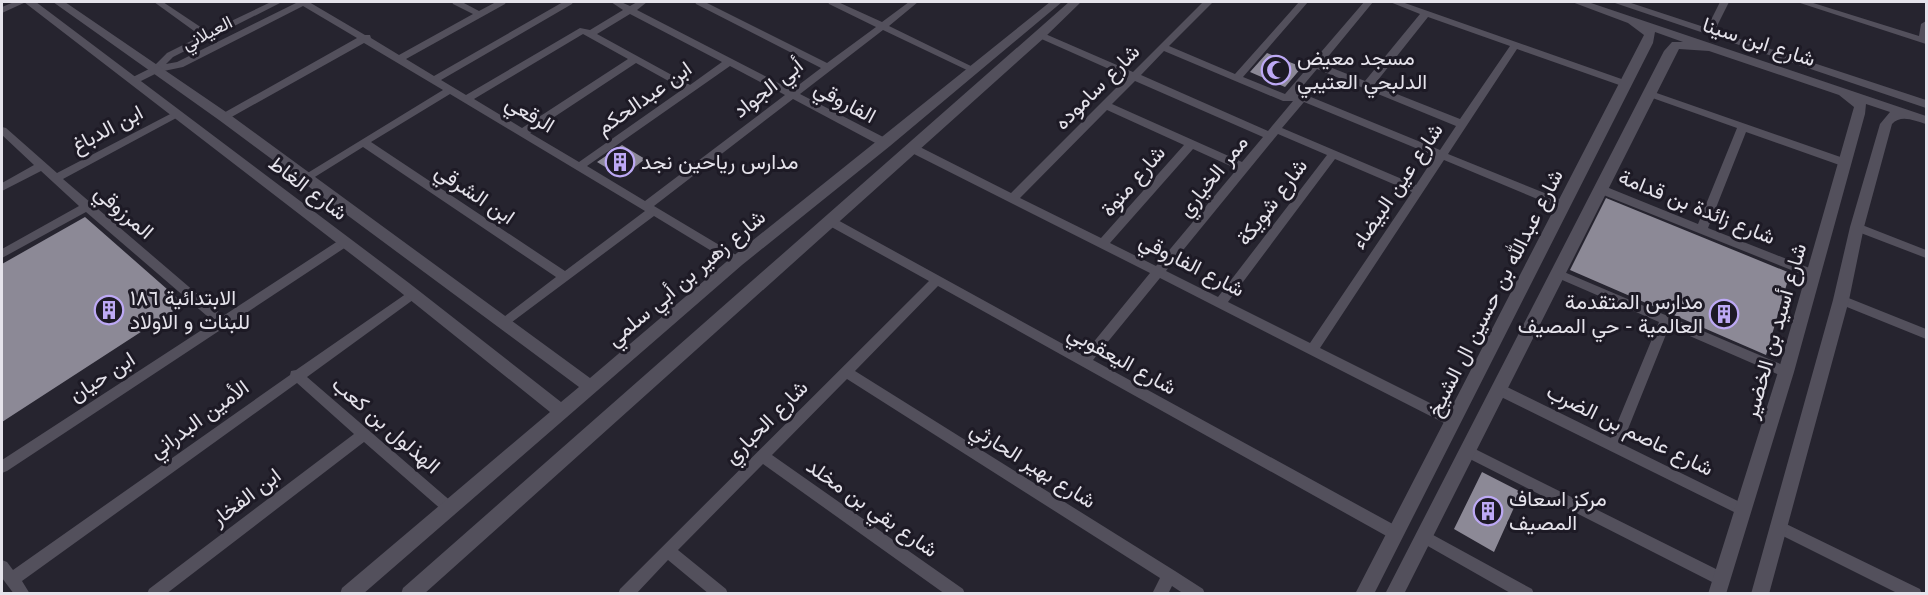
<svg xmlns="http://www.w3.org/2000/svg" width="1928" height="595" viewBox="0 0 1928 595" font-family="Arial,Vazirmatn,sans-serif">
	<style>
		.building { fill: #8c8996 }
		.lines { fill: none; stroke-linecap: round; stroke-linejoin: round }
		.minor { fill: #53505c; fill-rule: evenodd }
		.tertiary { fill: #53505c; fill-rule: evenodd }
		.labels { text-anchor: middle; stroke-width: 6; stroke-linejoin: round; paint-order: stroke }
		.far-street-label { font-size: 18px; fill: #e5e3eb; stroke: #1d1a25 }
		.street-label { font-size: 21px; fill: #e5e3eb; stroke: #1d1a25 }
		.poi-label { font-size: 21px; fill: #e5e3eb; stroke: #1d1a25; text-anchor: start }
	</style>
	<rect width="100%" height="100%" fill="#26242f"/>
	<path class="building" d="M1267,53L1302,67L1285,87L1250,72Z
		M622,145L645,159L622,177L597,162Z
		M1606,198L1790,273L1766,355L1570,270Z
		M85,217L184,304L2,422V264Z
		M1482,472L1521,492L1494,552L1454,529Z"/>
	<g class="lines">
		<path class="minor" d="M14,2H26L2,13V7Z
			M154,2H163L208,32L271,2H282L173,57L166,64L177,62L298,2H309L365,35H370L371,38L399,55L473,14L453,4L452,2H462L479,11L496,2H506L505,4L406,59L434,76L563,2H573L572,4L441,80L466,95L580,28L590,30L623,10L611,2H621L630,6L637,2H647L637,10L792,90L821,68L696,4L695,2H705L827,63L876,27L829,4L828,2H838L882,22L909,2H918L889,26L977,69L975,71H969L883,30L800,94L889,140L890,143L889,146H881L793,99L654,206L741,258L743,261L741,264H733L654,216L504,328L500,326L498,323L500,320L556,277L363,147L310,180L306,181L301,177L443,90L364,43L228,119H220L219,117L220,115L357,38L303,6L183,67L159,72L137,83H129V79L153,67L167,53L201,36ZM630,14L722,62L690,85L597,34ZM583,34L628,59L522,128L474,99ZM636,63L683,89L579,162L530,133ZM730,66L785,95L645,201L587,166ZM450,94L645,211L565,271L371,142Z
			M1203,2H1213L1169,46L1235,74L1299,2H1308L1243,77L1285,94L1364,2H1373L1322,64L1365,81L1420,14L1390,2H1402L1630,82L1631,84L1626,87L1622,86L1517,49L1448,154L1567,202L1569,205L1567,208H1559L1444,160L1320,348L1458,417L1460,421L1458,425L1453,427L1448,425L1160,278L1093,360L1400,528L1402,533L1400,538L1395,539L1390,538L938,286L855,371L1175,571L1203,589L1205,594H1184L1172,586L1168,594H1152L1160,578L847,379L772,455L963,589L965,594H945L763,464L678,550L726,589L728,594H709L668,560L636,594H618L620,589L929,281L826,224L824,221L826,218H834L1083,355L1150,273L908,151L907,148L912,144L916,145L1011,193L1127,77L1037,37V33H1043L1133,72ZM1428,17L1510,46L1460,119L1374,85ZM1164,51L1283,101H1293L1268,131L1141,75ZM1317,69L1456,126L1440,150L1306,95L1296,94ZM1135,81L1263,137L1242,162L1112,104ZM1304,102L1435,156L1416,185L1282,128ZM1107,110L1184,145L1101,238L1020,198ZM1278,134L1327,155L1218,297L1166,271ZM1193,149L1237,169L1156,266L1110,243ZM1335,159L1412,192L1310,343L1228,302Z
			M1720,2H1729L1713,34H1707L1705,32Z
			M1797,2H1810L1919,36L1921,24L1926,21V44Z
			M1648,90L1849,160L1850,163L1849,166L1845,167L1746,132L1708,228L1817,271L1819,274L1817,277H1809L1596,192L1595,189L1596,186H1604L1698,224L1737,128L1644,95V91Z
			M176,111L180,112L181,114L180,116L63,179L223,316L341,239H349L351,242L349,245L7,471L2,473V460L214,322L86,212L2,258V249L79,206L41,171L2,191V183L34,165L2,135V127L6,128L57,173Z
			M1857,223L1926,250V258L1853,230L1851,227Z
			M1557,269L1790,368L1792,372L1790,376L1786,377L1782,376L1669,327L1622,444L1748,506L1750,510L1748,514L1743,516L1738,514L1493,393L1492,389L1493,385L1498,384L1503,385L1611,438L1659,322L1553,276L1551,273L1553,270Z
			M413,289L417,291L419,294L417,297L307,377L453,503L455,507L453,511L448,513L443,511L364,442L166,594H147L149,589L354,434L297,383L22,581L30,594H14L2,578V560L7,562L13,570L290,375L291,371L296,370Z
			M1841,295L1926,329V339L1837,303L1835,300L1837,297Z
			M1467,445L1726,574L1728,579L1726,584L1721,586L1716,584L1462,455L1460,451L1462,447Z
			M1778,520L1920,589L1922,594H1899L1773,531L1771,526L1773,521Z
			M1424,530L1532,589L1534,594H1512L1419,541L1417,536L1419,531Z"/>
		<path class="tertiary" d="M24,2H36L409,283L561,402L579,387L219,120L53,2H65L229,114L590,378L732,257L1050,2H1062L890,146L742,265L363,594H340L342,588L550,412L399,291Z
			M1069,2H1081L1044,38L424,594H401L403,588Z
			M1572,2H1588L1926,116V124C1915,121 1901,114 1892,124L1864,227L1849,300L1769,594H1751L1833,300L1850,227L1880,124L1890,112L1866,104L1865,114L1794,372L1726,594H1708L1778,372L1854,107L1839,95L1709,51L1679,49L1404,594H1385L1664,51L1672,42H1683L1655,32L1653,43L1374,594H1355L1644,35L1628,23Z
			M1612,2H1628L1926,100V108Z"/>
	</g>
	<defs>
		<g id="mosque-ring" transform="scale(1.5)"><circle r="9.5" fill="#1d1a25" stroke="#bda9f5" stroke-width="1.5"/><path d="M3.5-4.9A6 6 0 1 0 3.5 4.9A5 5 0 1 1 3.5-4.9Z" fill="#bda9f5"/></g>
		<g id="building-ring" transform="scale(1.5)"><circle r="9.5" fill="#1d1a25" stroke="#bda9f5" stroke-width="1.5"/><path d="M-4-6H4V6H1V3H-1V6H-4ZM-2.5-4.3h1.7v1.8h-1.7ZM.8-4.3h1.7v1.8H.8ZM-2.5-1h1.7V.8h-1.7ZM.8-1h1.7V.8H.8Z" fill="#bda9f5"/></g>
	</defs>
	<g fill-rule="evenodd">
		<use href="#mosque-ring" x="1276" y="70"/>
		<use href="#building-ring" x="620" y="162"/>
		<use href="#building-ring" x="109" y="310"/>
		<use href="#building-ring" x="1724" y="314"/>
		<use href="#building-ring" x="1488" y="511"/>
	</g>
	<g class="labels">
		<g class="far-street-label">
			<text transform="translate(207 33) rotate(-27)" y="6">العيلاني</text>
		</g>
		<g class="street-label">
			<text transform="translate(1759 42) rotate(18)" y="7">شارع ابن سينا</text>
			<text transform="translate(1097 87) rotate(-45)" y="7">شارع ساموده</text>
			<text transform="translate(768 88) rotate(-38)" y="7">أبي الجواد</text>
			<text transform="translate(644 98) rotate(-35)" y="7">ابن عبدالحكم</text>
			<text transform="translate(845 102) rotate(28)" y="7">الفاروقي</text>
			<text transform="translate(530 114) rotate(31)" y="7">الرقعي</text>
			<text transform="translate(107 129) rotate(-28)" y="7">ابن الدباغ</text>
			<text transform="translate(1213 176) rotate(-51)" y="7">ممر الخياري</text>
			<text transform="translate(1133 181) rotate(-49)" y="7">شارع منوة</text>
			<text transform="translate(1397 186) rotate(-56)" y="7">شارع عين البيضاء</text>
			<text transform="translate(308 188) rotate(37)" y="7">شارع الغاط</text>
			<text transform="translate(475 194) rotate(34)" y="7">ابن الشرقي</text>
			<text transform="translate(1272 202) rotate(-53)" y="7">شارع شويكة</text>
			<text transform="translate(1697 207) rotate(22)" y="7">شارع زائدة بن قدامة</text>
			<text transform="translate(124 212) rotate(41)" y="7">المرزوقي</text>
			<text transform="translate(1192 265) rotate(27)" y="7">شارع الفاروقي</text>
			<text transform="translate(686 278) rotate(-40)" y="7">شارع زهير بن أبي سلمي</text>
			<text transform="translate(1495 293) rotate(-63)" y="7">شارع عبدالله بن حسين ال الشيخ</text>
			<text transform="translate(1775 331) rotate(-74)" y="7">شارع أسيد بن الخضير</text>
			<text transform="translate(1122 360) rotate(29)" y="7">شارع اليعقوبي</text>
			<text transform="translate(102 377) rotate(-33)" y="7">ابن حيان</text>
			<text transform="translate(199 419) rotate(-36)" y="7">الأمين البدراني</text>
			<text transform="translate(766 422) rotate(-45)" y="7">شارع الحباري</text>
			<text transform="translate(386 425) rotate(41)" y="7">الهذلول بن كعب</text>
			<text transform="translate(1630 430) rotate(26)" y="7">شارع عاصم بن الضرب</text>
			<text transform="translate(1033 465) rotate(32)" y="7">شارع بهير الحارثي</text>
			<text transform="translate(246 497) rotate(-37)" y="7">ابن الفخار</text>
			<text transform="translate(872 508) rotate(35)" y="7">شارع بقي بن مخلد</text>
		</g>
		<g class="poi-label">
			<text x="1297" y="65">مسجد معيض<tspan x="1297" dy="24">الدلبحي العتيبي</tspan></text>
			<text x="641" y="169">مدارس رياحين نجد</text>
			<text x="130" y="305">الابتدائية ١٨٦<tspan x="130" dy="24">للبنات و الاولاد</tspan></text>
			<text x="1703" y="309" text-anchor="end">مدارس المتقدمة<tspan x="1703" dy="24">العالمية - حي المصيف</tspan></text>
			<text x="1509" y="506">مركز اسعاف<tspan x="1509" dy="24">المصيف</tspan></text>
		</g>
	</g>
	<rect width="1928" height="595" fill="none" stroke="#e5e3eb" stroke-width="6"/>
</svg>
